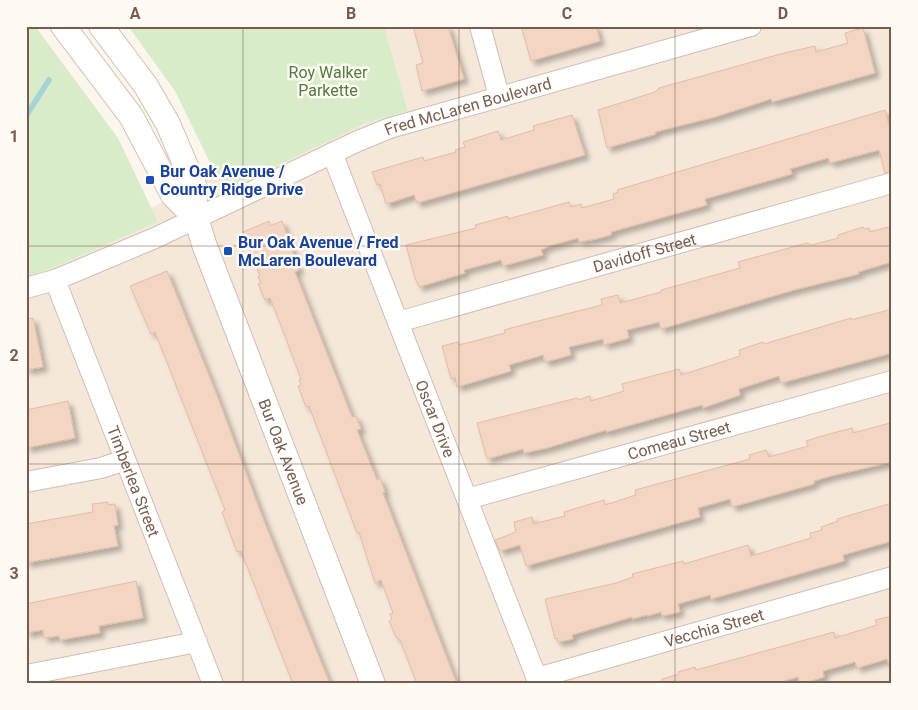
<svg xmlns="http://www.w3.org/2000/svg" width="918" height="710" viewBox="0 0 918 710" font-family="Roboto,sans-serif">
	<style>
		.residential { fill: #f5e8da }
		.green { fill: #d8ecc9 }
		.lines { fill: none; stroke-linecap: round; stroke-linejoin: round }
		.stream { stroke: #a5d3da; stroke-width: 5.5 }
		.building { fill: #f3d5c3; stroke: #e6bba3; filter: url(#shadow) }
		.minor-casing { stroke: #d1beb0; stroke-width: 22 }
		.tertiary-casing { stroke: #d1beb0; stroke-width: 26 }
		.minor { stroke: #fff; stroke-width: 20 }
		.tertiary { stroke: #fff; stroke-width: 24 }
		.grid { fill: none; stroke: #7a5c4d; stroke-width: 1; stroke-opacity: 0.55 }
		.transit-dot { fill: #1a4fb4; stroke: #fffaf3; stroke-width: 2 }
		.labels { text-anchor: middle; stroke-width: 5; stroke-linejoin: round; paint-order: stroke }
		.park-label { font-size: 16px; fill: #537a41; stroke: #fffaf3 }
		.street-label { font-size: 16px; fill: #7a5c4d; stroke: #fffaf3 }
		.transit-label { font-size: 16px; font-weight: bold; fill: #164399; stroke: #fffaf3; text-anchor: start }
		.neatline { fill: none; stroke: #7a5c4d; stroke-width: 2 }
		.grid-label { font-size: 16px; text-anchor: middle; font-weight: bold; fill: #7a5c4d }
	</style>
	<defs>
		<filter id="shadow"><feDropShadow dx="4.5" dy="4.5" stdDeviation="2.5" flood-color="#0004"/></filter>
	</defs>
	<rect width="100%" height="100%" fill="#fdf6ec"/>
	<path class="residential" d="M384,26H892V684H26V277L48,270L158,222L151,208L216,174L224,190L366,123L408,111Z"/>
	<path class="green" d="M26,26H35L118,138L158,222L48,270L26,277Z
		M128,26H384L408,111L366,123L224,191L175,91Z"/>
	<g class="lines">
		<path class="stream" d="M26,116L49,80"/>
	</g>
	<path class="building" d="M413,26H448L464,79L422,91L416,65L423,63Z
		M521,26H596L600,41L531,61Z
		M863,28L875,73L772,102L771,99L715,117L655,132L656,134L607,148L598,110L655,92L659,88L784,53L815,46L816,52L848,43L845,33Z
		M885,110L892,135V171L885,173L879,150L830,163L828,158L790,169L792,174L705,199L707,205L611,232V235L596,239L579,242L578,238L549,246L541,250L543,255L503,266L501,260L464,270L465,273L419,287L415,278L406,245L476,228L475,225L508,216V219L569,202L571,207L581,204L582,208L614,199L613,194L618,192L617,190Z
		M572,115L585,155L417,203L414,195L386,204L380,184L377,185L372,172L423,157L424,161L456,152L455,150L465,147L463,142L498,131L501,140L534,130L533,126Z
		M269,221L270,226L282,221L299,270L295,272L352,417L356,416L361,429L357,430L377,480L380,478L385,492L383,493L457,684H417L400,640L396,637L389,621L392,619L390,614L393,613L381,580L375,583L359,532L357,533L309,406L306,407L298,386L301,385L299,380L301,379L283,331L270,298L265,300L258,284L261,283L258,277L260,276L243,232Z
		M892,226V262L858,272L859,274L794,290L661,329L659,322L627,330L629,338L604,345L603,339L569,347L571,355L545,362L543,355L509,365L511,371L457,387L455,377L451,379L442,346L458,342L459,345L505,333L504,330L522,325L602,305L601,299L618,295L620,303L661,292V290L740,268L738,262L807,243L812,245L838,238V235L863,227L864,229L869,228L870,232Z
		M167,271L218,398L262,516L330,684H293L241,551L237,552L222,512L225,510L155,332L151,334L130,286Z
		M892,309V353L781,383L779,376L739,389L740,395L703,408L702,405L606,432V430L547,448L524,453L523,449L487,459L477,423L577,398L578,400L590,396L591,401L624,391L622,384L679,369L681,375L740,356L739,350L763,342L764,344L851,318V320Z
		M33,318L43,367L26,370V319Z
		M68,401L75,438L26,448V410Z
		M890,423L892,462L831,476L814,481V484L732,507L730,499L698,508L700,517L526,566L520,545L500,551L495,540L516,532L514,522L532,517L533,524L565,516L564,512L604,500L605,505L636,495L635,490L750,459L749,455L766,450L769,457L808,446L806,441L818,437L852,428L853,433Z
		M108,502V505L115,504L118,525L114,526L118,546L26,563V524L93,512L92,504Z
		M892,503V541L843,555L844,561L711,599L710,595L678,604L680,612L662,616L661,612L647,616V615L632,619V617L572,635L573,639L558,642L557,638L555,639L545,599L616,583L633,577L632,574L683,561L684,564L748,545L751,556L811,538L810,533L822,530L821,527L838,521L837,519Z
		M136,581L143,618L99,626L100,633L60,640L59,636L44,638L43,630L26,633V604Z
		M892,616V662L888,663L887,659L857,668L855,662L823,671L824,677L802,684H800L798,677L774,684H662V679L679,674L678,672L695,667L696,670L834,632L835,638L877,625L875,620Z"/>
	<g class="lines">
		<g class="minor-casing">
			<g id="minor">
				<path d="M480,26L499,96"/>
				<path id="s1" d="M332,153L539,684"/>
				<path id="s2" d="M55,280L213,684"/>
				<path id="s3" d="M26,288L55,280L155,238L358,141L390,128L751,26"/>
				<path id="s4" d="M398,322L892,183"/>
				<path d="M26,482L101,468L125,460"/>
				<path id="s5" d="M467,499L892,381"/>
				<path d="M26,675L197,642"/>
				<path id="s6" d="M537,678L892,577"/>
			</g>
		</g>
		<g class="tertiary-casing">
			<g id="tertiary">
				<path d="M63,26L131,116L173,195L196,218"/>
				<path id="s7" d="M101,26L146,86L168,124L194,185L196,218L204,244L373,684"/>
			</g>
		</g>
		<use href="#minor" class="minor"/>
		<use href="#tertiary" class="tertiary"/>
	</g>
	<path class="grid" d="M243,26V684M459,26V684M675,26V684M26,246H892M26,464H892"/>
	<g class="transit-dot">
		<rect x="145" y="175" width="10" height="10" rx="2.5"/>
		<rect x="223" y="246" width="10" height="10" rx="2.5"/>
	</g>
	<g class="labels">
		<g class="park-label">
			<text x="328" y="78">Roy Walker<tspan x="328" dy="18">Parkette</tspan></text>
		</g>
		<g class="street-label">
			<text dy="6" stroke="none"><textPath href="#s3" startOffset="479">Fred McLaren Boulevard</textPath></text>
			<text dy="6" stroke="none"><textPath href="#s4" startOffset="256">Davidoff Street</textPath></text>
			<text dy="6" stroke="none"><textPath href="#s1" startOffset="285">Oscar Drive</textPath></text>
			<text dy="6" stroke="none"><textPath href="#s5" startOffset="220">Comeau Street</textPath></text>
			<text dy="6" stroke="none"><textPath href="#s7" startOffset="468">Bur Oak Avenue</textPath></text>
			<text dy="6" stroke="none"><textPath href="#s2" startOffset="216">Timberlea Street</textPath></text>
			<text dy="6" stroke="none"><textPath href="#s6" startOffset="184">Vecchia Street</textPath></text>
		</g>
		<g class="transit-label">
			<text x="160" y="177">Bur Oak Avenue /<tspan x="160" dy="18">Country Ridge Drive</tspan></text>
			<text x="238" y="248">Bur Oak Avenue / Fred<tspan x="238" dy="18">McLaren Boulevard</tspan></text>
		</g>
	</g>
	<rect width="918" height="710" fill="none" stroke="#fffaf3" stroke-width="55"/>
	<rect x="28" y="28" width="862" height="654" class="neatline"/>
	<g class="grid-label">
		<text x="135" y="19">A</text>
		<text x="351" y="19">B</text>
		<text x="567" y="19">C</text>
		<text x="783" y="19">D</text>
		<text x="14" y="142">1</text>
		<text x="14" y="361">2</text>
		<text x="14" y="579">3</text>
	</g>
</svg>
